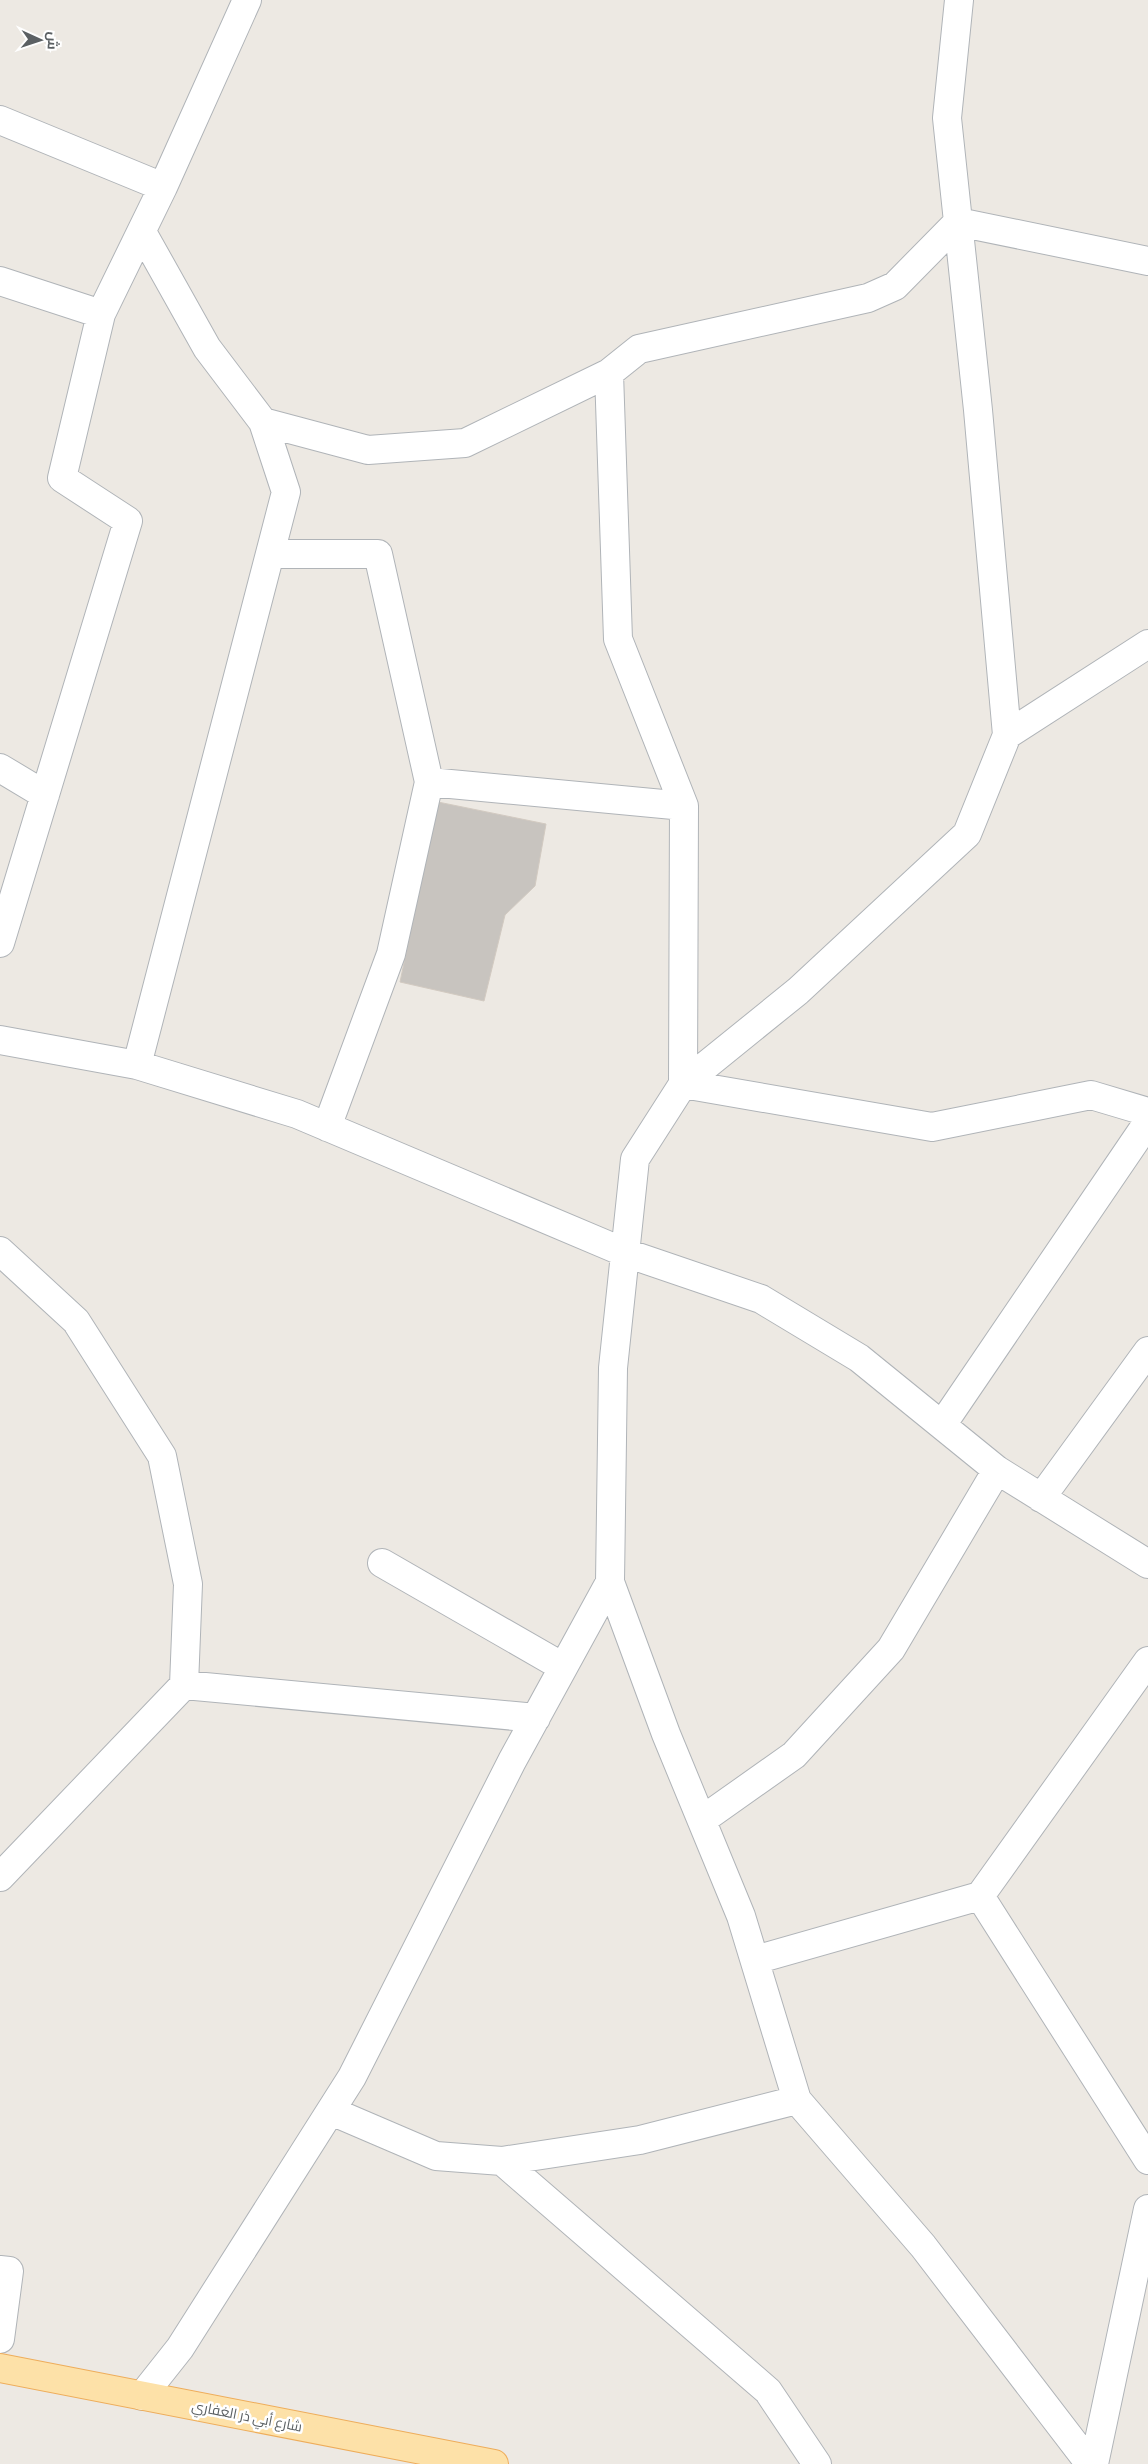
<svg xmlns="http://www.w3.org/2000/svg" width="1148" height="2464" viewBox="0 0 1148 2464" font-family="'PT Sans Narrow',Cairo,sans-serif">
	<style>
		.building { fill: #c8c4bf; stroke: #d2cac1 }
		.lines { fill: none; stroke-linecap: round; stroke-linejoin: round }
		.minor-casing { stroke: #b0b4b8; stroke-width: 30 }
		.major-casing { stroke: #eead5b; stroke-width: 30 }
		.minor { stroke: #fff; stroke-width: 28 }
		.major { stroke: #fde1a8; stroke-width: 28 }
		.labels { text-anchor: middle; stroke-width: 5; stroke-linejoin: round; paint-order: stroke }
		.street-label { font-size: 14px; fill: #5b6063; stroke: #fff }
	</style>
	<rect width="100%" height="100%" fill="#ede9e3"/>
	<path class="building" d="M438,802L546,824L535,886L505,915L484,1001L400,982Z"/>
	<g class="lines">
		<g class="minor-casing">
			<path id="minor" d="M0,120L163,187
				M0,281L101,314
				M609,373L618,639L684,806L683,1084L932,1127L1091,1095L1148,1112
				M263,422L368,450L465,443L609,373L639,349L868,298L895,286L958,222L1148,261
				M270,554H378L429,782L391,954L327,1127
				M1007,735L1148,644
				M0,768L45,795
				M429,782L684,806
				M0,943L128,521L62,478L101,314L163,187L247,0
				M0,1040L137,1065L297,1114L626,1253L761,1299L859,1358L997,1470L1148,1564
				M137,1065L286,492L263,422L207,348L142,232
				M0,1251L76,1321L162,1456L188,1584L184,1685L0,1877
				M942,1425L1148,1122
				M1041,1498L1148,1351
				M382,1563L563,1667
				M610,1582L666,1734L741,1916L797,2100L923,2246L1090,2464
				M184,1685L536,1718
				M702,1820L794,1755L891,1649L997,1470
				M980,1896L1148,2160
				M755,1960L980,1896L1148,1661
				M331,2111L436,2156L502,2161L640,2140L797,2100
				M502,2161L768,2391L817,2464
				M0,2270L9,2271L0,2339
				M142,2396L180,2348L352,2077L512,1761L610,1582L613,1368L635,1159L683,1084L798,991L967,834L1007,735L978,410L947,118L959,0
				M1094,2464L1148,2209"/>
		</g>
		<g class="major-casing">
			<path id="major" d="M0,2368L494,2464"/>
		</g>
		<use href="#minor" class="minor"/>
		<use href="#major" class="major"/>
	</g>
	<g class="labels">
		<g class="street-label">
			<text transform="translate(247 2416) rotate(11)" y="5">شارع أبي ذر الغفاري</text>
		</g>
	</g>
	<g transform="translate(40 40) rotate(93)" stroke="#ffffff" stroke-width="4" paint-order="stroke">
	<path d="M0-4L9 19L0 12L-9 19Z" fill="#5b6063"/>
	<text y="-8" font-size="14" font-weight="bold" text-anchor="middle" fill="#5b6063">ش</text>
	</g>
</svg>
